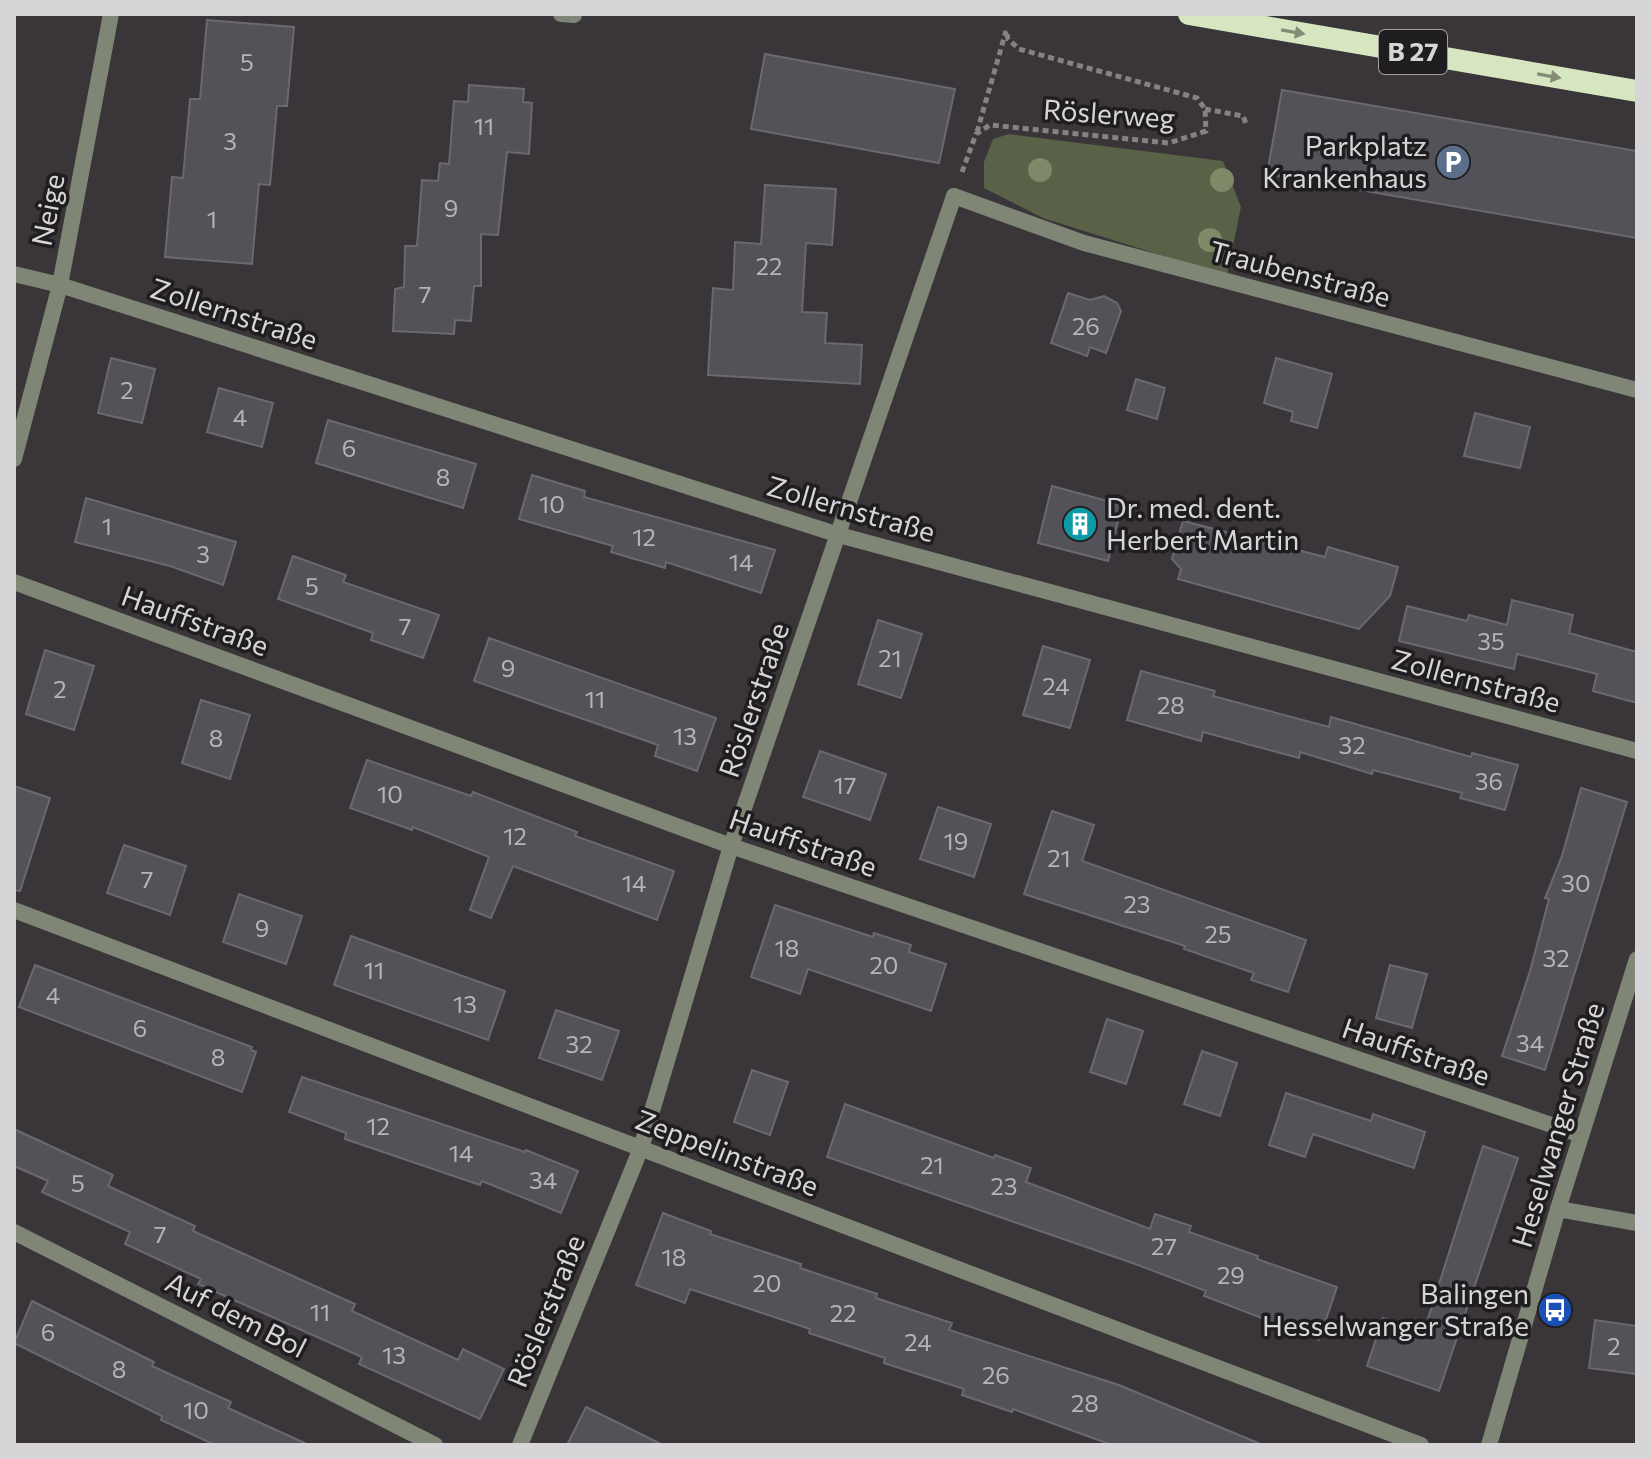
<svg xmlns="http://www.w3.org/2000/svg" width="1651" height="1459" viewBox="0 0 1651 1459" font-family="Commissioner,sans-serif">
	<style>
		.green { fill: #596147 }
		.building { fill: #535258; stroke: #6a6970; stroke-width: 2 }
		.lines { fill: none; stroke-linecap: round; stroke-linejoin: round }
		.path { stroke: #858285; stroke-width: 5; stroke-dasharray: 6 4; stroke-linecap: butt }
		.service { stroke: #7f8676; stroke-width: 16 }
		.minor { stroke: #7f8676; stroke-width: 16 }
		.tertiary { stroke: #7f8676; stroke-width: 16 }
		.trunk { stroke: #d6e6c0; stroke-width: 22 }
		.tree { fill: #7f8867 }
		.oneway { fill: #848c78 }
		.labels { text-anchor: middle; stroke-width: 7; stroke-linejoin: round; paint-order: stroke }
		.number-label { font-size: 24px; fill: #b7b4b8 }
		.shield { fill: #1f1d1f; stroke: #a09ea0; stroke-width: 2 }
		.shield-label { font-size: 26px; font-weight: bold; fill: #d8d5d8 }
		.street-label { font-size: 28px; fill: #d8d5d8; stroke: #1f1d1f }
		.poi-label { font-size: 28px; fill: #d8d5d8; stroke: #1f1d1f; text-anchor: end }
	</style>
	<rect width="100%" height="100%" fill="#393539"/>
	<path class="green" d="M1009,134L1223,161L1241,207L1227,276L1043,218L984,188V162L993,139Z"/>
	<path class="building" d="M207,20L294,27L287,106H277L270,185L259,184L252,264L165,257L172,177L183,178L190,99H200Z
		M765,54L955,89L939,163L751,129Z
		M469,85L524,89L523,102L532,103L529,154L507,152L498,235L481,234V286H474L471,321L455,320L454,334L393,331L395,289L404,287L405,246H417L422,180L438,181L440,163L449,164L454,101L468,102Z
		M1282,90L1637,151V238L1267,174Z
		M765,185L836,189L832,245L806,243L802,312L827,313L825,343L862,345L860,384L708,375L713,288L733,290L735,242L761,244Z
		M1068,293L1090,300L1104,296L1117,303L1121,311L1106,353L1090,347L1087,356L1051,343Z
		M111,358L155,369L142,423L98,413Z
		M1276,358L1332,374L1317,428L1291,421L1293,412L1264,403Z
		M1136,379L1165,388L1157,419L1127,410Z
		M219,388L273,403L262,447L207,432Z
		M1475,413L1530,427L1520,468L1464,456Z
		M328,420L476,464L463,508L316,463Z
		M532,475L585,491L584,497L775,550L761,593L666,562L665,568L611,552L613,546L519,519Z
		M1052,486L1122,505L1108,561L1038,543Z
		M86,498L236,542L223,585L170,566L75,542Z
		M1183,521L1325,557L1328,547L1398,567L1390,596L1359,629L1178,579L1181,569L1172,559Z
		M293,556L346,575L343,582L439,615L423,658L371,640L373,633L278,599Z
		M1512,600L1573,615L1569,633L1637,652V703L1593,691L1597,674L1517,654L1514,669L1399,641L1407,606L1467,621L1469,615L1507,625Z
		M878,620L922,634L901,698L858,684Z
		M489,638L716,718L697,771L655,756L658,745L474,681Z
		M1043,646L1090,660L1070,728L1023,715Z
		M45,650L94,666L74,730L26,714Z
		M1141,671L1215,691L1213,696L1329,727L1331,717L1471,757L1472,753L1518,765L1505,810L1460,798L1462,793L1373,770L1372,774L1300,752L1299,758L1203,732L1201,741L1127,720Z
		M201,700L250,715L230,779L182,763Z
		M820,751L886,774L870,820L803,797Z
		M367,760L471,796L473,792L577,832L575,836L674,871L657,920L513,866L491,918L470,910L489,857L413,827L412,830L350,808Z
		M14,786L50,798L20,891L14,890Z
		M1581,788L1627,802L1545,1070L1502,1056L1530,971L1549,899L1545,898L1562,856Z
		M938,807L991,824L974,877L920,859Z
		M1052,811L1094,825L1082,861L1306,940L1288,992L1251,980L1254,973L1184,949L1185,946L1024,894Z
		M124,845L186,866L170,915L107,893Z
		M239,894L302,916L286,964L223,942Z
		M775,905L873,937L874,933L911,945L909,952L946,964L931,1011L808,969L800,994L751,977Z
		M351,936L505,991L488,1040L334,985Z
		M35,965L252,1047L251,1050L256,1052L242,1092L19,1007Z
		M1390,965L1427,974L1412,1028L1376,1018Z
		M556,1010L619,1031L602,1080L539,1058Z
		M1107,1019L1143,1031L1126,1084L1090,1072Z
		M1202,1051L1237,1063L1220,1116L1184,1104Z
		M752,1070L788,1082L770,1135L734,1122Z
		M302,1077L525,1152L526,1150L578,1171L561,1213L482,1181L480,1185L345,1139L346,1133L289,1112Z
		M1286,1093L1371,1121L1373,1114L1425,1132L1414,1168L1313,1134L1305,1157L1269,1145Z
		M845,1104L994,1158L995,1155L1031,1168L1026,1182L1150,1229L1155,1214L1191,1226L1189,1232L1258,1256L1257,1259L1337,1287L1319,1340L1204,1296L1206,1291L1138,1265L827,1157Z
		M14,1129L113,1175L108,1186L195,1226L193,1231L355,1304L352,1311L458,1360L463,1349L504,1369L480,1419L359,1364L362,1357L198,1284L201,1279L125,1244L130,1232L42,1192L48,1181L14,1166Z
		M1483,1146L1518,1158L1439,1391L1367,1366L1383,1318L1424,1331Z
		M663,1213L711,1231L710,1234L801,1264L800,1268L877,1294L876,1298L952,1323L949,1330L1119,1385L1263,1445H1112L1013,1409L1012,1412L962,1395L964,1389L884,1363L885,1358L809,1333L810,1329L690,1289L685,1303L636,1285Z
		M32,1301L154,1362L152,1366L231,1402L228,1408L309,1445H215L161,1420L162,1416L14,1343Z
		M1595,1320L1637,1326V1374L1589,1368Z
		M586,1407L663,1445H567Z"/>
	<g class="lines">
		<path class="path" d="M1205,109L1243,116L1247,126
			M977,132L1006,31
			M962,172L976,134L990,125L1169,143L1206,131L1205,109L1197,98L1019,49L1008,39L1006,30"/>
		<path class="service" d="M954,196L1084,243L1637,390"/>
		<path class="minor" d="M561,14L574,15
			M14,274L60,285L839,535L1637,751
			M14,459L60,285L111,14
			M14,582L731,846L1581,1135
			M14,910L1421,1445
			M1558,1209L1637,1223
			M14,1232L435,1445
			M520,1445L641,1148L731,846L954,196"/>
		<path class="tertiary" d="M1489,1445L1558,1209L1637,959"/>
		<path class="trunk" d="M1189,14L1637,91"/>
	</g>
	<g class="tree">
		<circle cx="1040" cy="170" r="12"/>
		<circle cx="1222" cy="180" r="12"/>
		<circle cx="1210" cy="240" r="12"/>
	</g>
	<defs><path id="oneway-solid" d="M-6-.8H1V-3.2L6.5 0L1 3.2V.8H-6Z" transform="scale(2)"/></defs>
	<g class="oneway">
		<use href="#oneway-solid" transform="translate(1293 32) rotate(10)"/>
		<use href="#oneway-solid" transform="translate(1549 76) rotate(10)"/>
	</g>
	<defs>
		<g id="parking-disc" transform="scale(1.8)"><circle r="9.5" fill="#5c6f8a" stroke="#1f1d1f"/><path d="M-3.5-5.5H1a3.5 3.5 0 0 1 0 7H-1V5.5H-3.5ZM-1-3.4V-.6H.8a1.4 1.4 0 0 0 0-2.8Z" fill="#fff"/></g>
		<g id="building-disc" transform="scale(1.8)"><circle r="9.5" fill="#0f9aa8" stroke="#1f1d1f"/><path d="M-4-6H4V6H1V3H-1V6H-4ZM-2.5-4.3h1.7v1.8h-1.7ZM.8-4.3h1.7v1.8H.8ZM-2.5-1h1.7V.8h-1.7ZM.8-1h1.7V.8H.8Z" fill="#fff"/></g>
		<g id="bus-disc" transform="scale(1.8)"><circle r="9.5" fill="#1a4fb4" stroke="#1f1d1f"/><path d="M-5-6H5V4H4V6H2V4H-2V6H-4V4H-5ZM-3.5-4V0h7V-4ZM-3.5 1.2v1.5H-2V1.2ZM2 1.2v1.5H3.5V1.2Z" fill="#fff"/></g>
	</defs>
	<g fill-rule="evenodd">
		<use href="#parking-disc" x="1453" y="162"/>
		<use href="#building-disc" x="1080" y="524"/>
		<use href="#bus-disc" x="1555" y="1310"/>
	</g>
	<g class="labels">
		<g class="number-label">
			<text x="247" y="71">5</text>
			<text x="484" y="135">11</text>
			<text x="230" y="150">3</text>
			<text x="451" y="217">9</text>
			<text x="212" y="228">1</text>
			<text x="769" y="275">22</text>
			<text x="425" y="303">7</text>
			<text x="1086" y="335">26</text>
			<text x="127" y="399">2</text>
			<text x="240" y="426">4</text>
			<text x="349" y="457">6</text>
			<text x="443" y="486">8</text>
			<text x="552" y="513">10</text>
			<text x="107" y="535">1</text>
			<text x="644" y="546">12</text>
			<text x="203" y="563">3</text>
			<text x="741" y="571">14</text>
			<text x="312" y="595">5</text>
			<text x="405" y="635">7</text>
			<text x="1491" y="650">35</text>
			<text x="890" y="667">21</text>
			<text x="508" y="677">9</text>
			<text x="1056" y="695">24</text>
			<text x="60" y="698">2</text>
			<text x="595" y="708">11</text>
			<text x="1171" y="714">28</text>
			<text x="685" y="745">13</text>
			<text x="216" y="747">8</text>
			<text x="1352" y="754">32</text>
			<text x="1489" y="790">36</text>
			<text x="845" y="794">17</text>
			<text x="390" y="803">10</text>
			<text x="515" y="845">12</text>
			<text x="956" y="850">19</text>
			<text x="1059" y="867">21</text>
			<text x="147" y="888">7</text>
			<text x="634" y="892">14</text>
			<text x="1576" y="892">30</text>
			<text x="1137" y="913">23</text>
			<text x="262" y="937">9</text>
			<text x="1218" y="943">25</text>
			<text x="787" y="957">18</text>
			<text x="1556" y="967">32</text>
			<text x="884" y="974">20</text>
			<text x="374" y="979">11</text>
			<text x="53" y="1004">4</text>
			<text x="465" y="1013">13</text>
			<text x="140" y="1037">6</text>
			<text x="1530" y="1052">34</text>
			<text x="579" y="1053">32</text>
			<text x="218" y="1066">8</text>
			<text x="378" y="1135">12</text>
			<text x="461" y="1162">14</text>
			<text x="932" y="1174">21</text>
			<text x="543" y="1189">34</text>
			<text x="78" y="1192">5</text>
			<text x="1004" y="1195">23</text>
			<text x="160" y="1243">7</text>
			<text x="1164" y="1255">27</text>
			<text x="674" y="1266">18</text>
			<text x="1231" y="1284">29</text>
			<text x="767" y="1292">20</text>
			<text x="320" y="1321">11</text>
			<text x="843" y="1322">22</text>
			<text x="48" y="1341">6</text>
			<text x="918" y="1351">24</text>
			<text x="1614" y="1355">2</text>
			<text x="394" y="1364">13</text>
			<text x="119" y="1378">8</text>
			<text x="996" y="1384">26</text>
			<text x="1085" y="1412">28</text>
			<text x="196" y="1419">10</text>
		</g>
		<rect class="shield" x="1379" y="30" width="68" height="44" rx="6"/>
		<g class="shield-label">
			<text x="1413" y="61">B 27</text>
		</g>
		<g class="street-label">
			<text transform="translate(1109 114) rotate(4)" y="10">Röslerweg</text>
			<text transform="translate(48 210) rotate(-79)" y="10">Neige</text>
			<text transform="translate(1300 274) rotate(15)" y="10">Traubenstraße</text>
			<text transform="translate(234 314) rotate(18)" y="10">Zollernstraße</text>
			<text transform="translate(851 509) rotate(16)" y="10">Zollernstraße</text>
			<text transform="translate(195 621) rotate(20)" y="10">Hauffstraße</text>
			<text transform="translate(1476 681) rotate(15)" y="10">Zollernstraße</text>
			<text transform="translate(754 700) rotate(-71)" y="10">Röslerstraße</text>
			<text transform="translate(803 843) rotate(19)" y="10">Hauffstraße</text>
			<text transform="translate(1416 1052) rotate(19)" y="10">Hauffstraße</text>
			<text transform="translate(1558 1125) rotate(-73)" y="10">Heselwanger Straße</text>
			<text transform="translate(727 1153) rotate(21)" y="10">Zeppelinstraße</text>
			<text transform="translate(546 1311) rotate(-68)" y="10">Röslerstraße</text>
			<text transform="translate(236 1315) rotate(27)" y="10">Auf dem Bol</text>
		</g>
		<g class="poi-label">
			<text x="1427" y="156">Parkplatz<tspan x="1427" dy="32">Krankenhaus</tspan></text>
			<text x="1106" y="518" text-anchor="start">Dr. med. dent.<tspan x="1106" dy="32">Herbert Martin</tspan></text>
			<text x="1529" y="1304">Balingen<tspan x="1529" dy="32">Hesselwanger Straße</tspan></text>
		</g>
	</g>
	<rect width="1651" height="1459" fill="none" stroke="#d8d5d8" stroke-width="32"/>
</svg>
